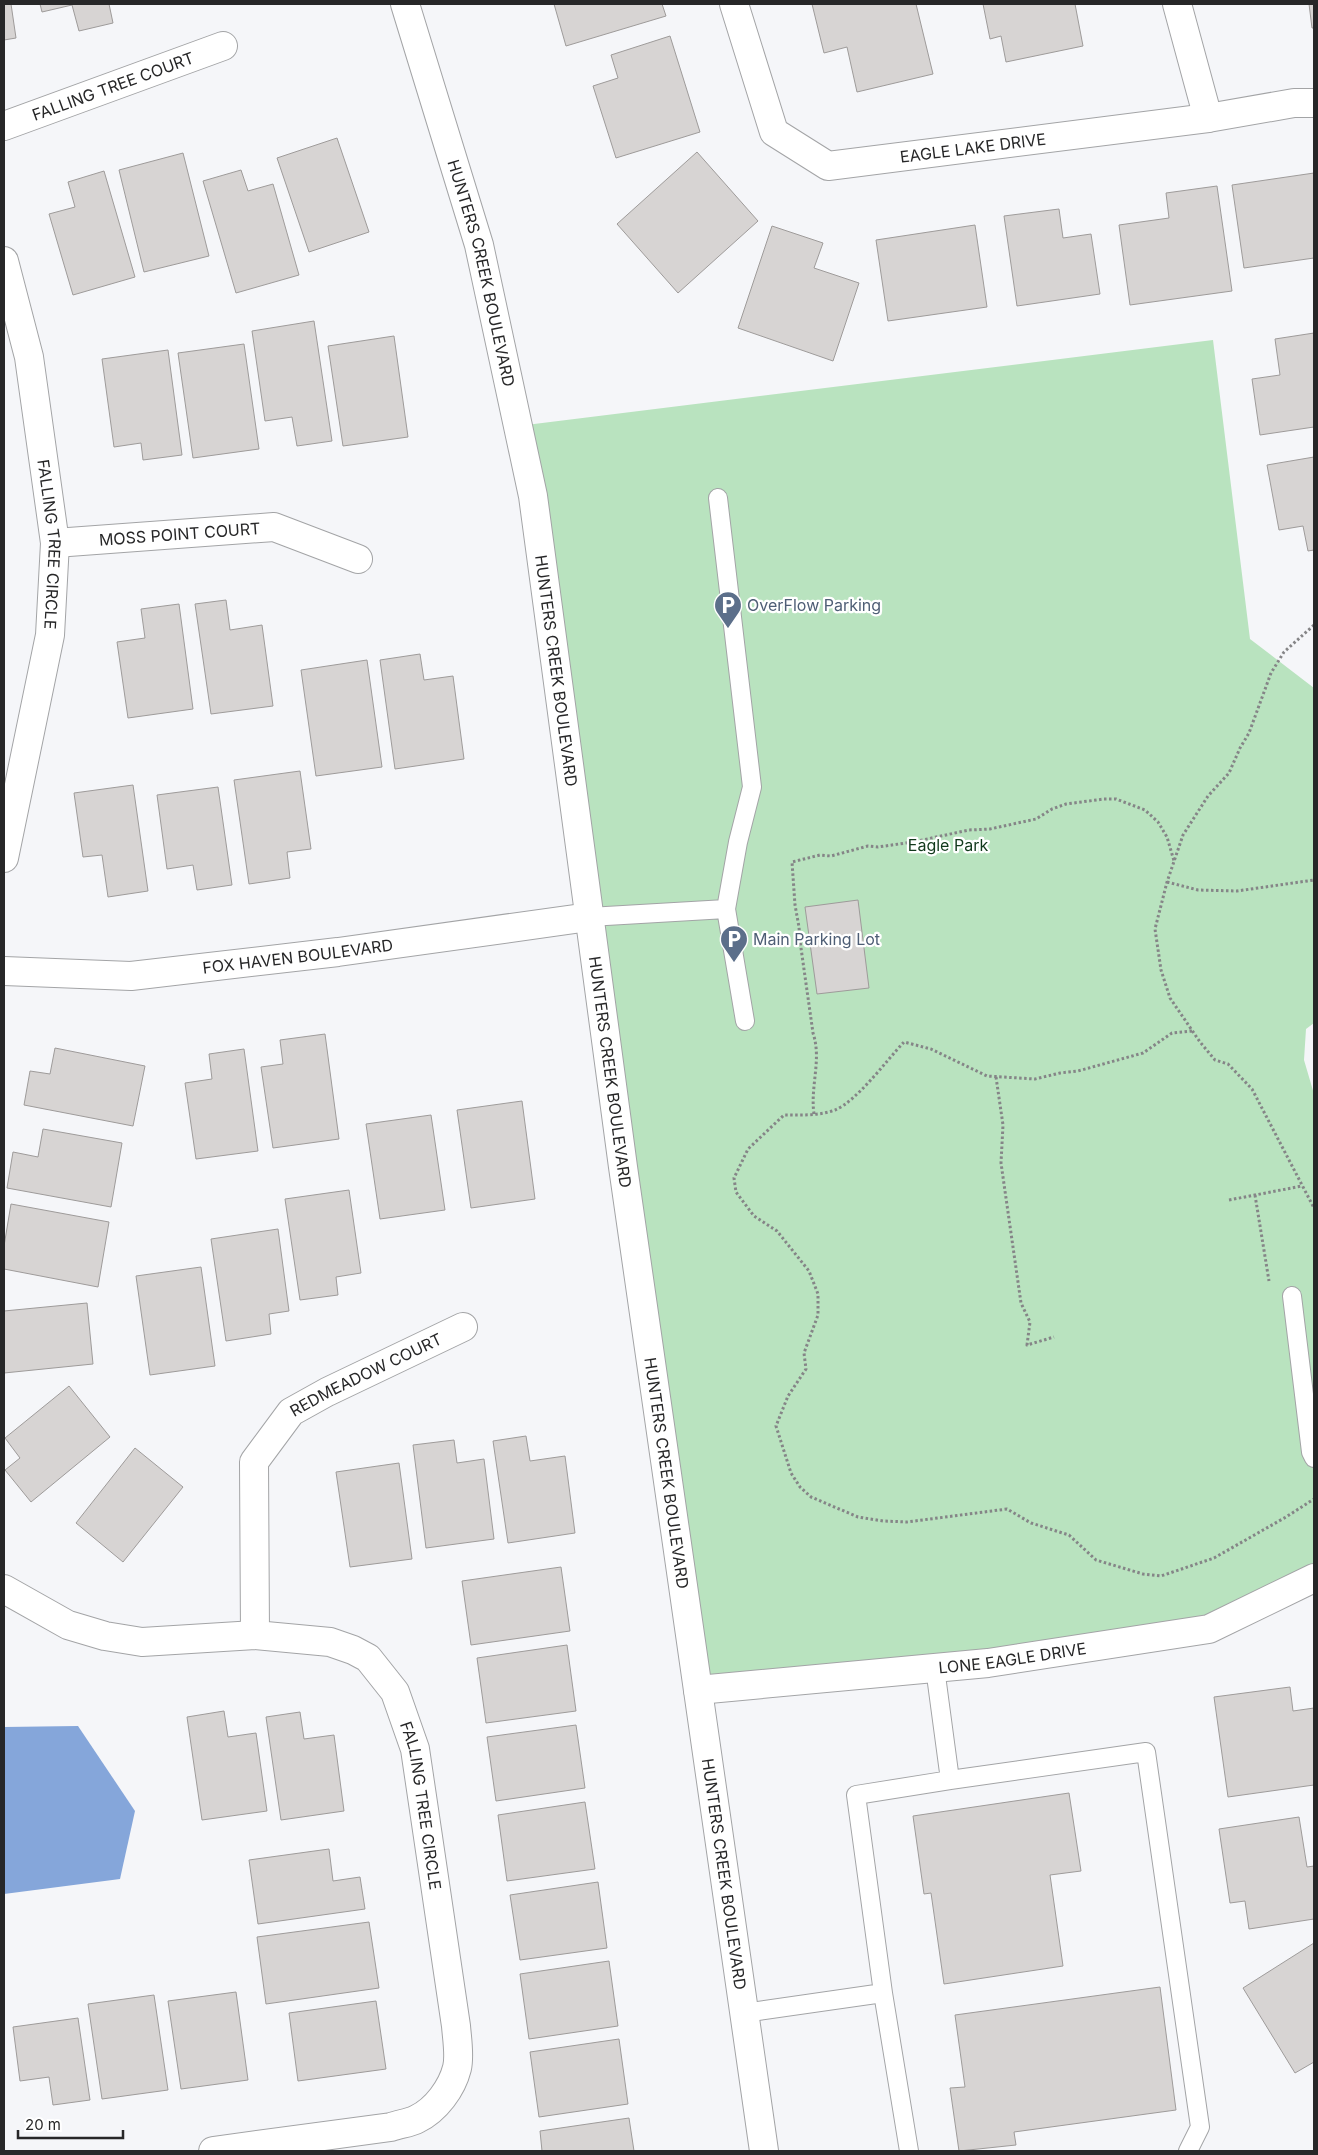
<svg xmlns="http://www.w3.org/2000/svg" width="1318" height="2155" viewBox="0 0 1318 2155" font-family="Inter,sans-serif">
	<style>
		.green { fill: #b9e3bf }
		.water { fill: #85a6da }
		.building { fill: #d7d4d3; stroke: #9e9b9a }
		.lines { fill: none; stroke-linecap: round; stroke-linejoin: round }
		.lane-casing { stroke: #a3a4a6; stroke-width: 20 }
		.street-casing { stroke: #a3a4a6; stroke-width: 30 }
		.secondary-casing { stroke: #a3a4a6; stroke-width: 30 }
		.path { stroke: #858587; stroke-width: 3; stroke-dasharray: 2.5 2.5; stroke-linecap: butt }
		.lane { stroke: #fff; stroke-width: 18 }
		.street { stroke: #fff; stroke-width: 28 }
		.secondary { stroke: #fff; stroke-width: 28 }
		.labels { text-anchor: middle; stroke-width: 4.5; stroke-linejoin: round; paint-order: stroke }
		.street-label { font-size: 16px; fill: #272728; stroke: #fff }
		.service-label { font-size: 16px; fill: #4e5e75; stroke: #fff; text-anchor: start }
		.park-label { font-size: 16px; fill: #11391b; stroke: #fff }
	</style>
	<rect width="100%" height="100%" fill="#f5f6f9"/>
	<path class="green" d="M1213,340L1250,639L1314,688V1023L1306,1029L1304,1060L1314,1094V1578L1209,1629L698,1690L518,426Z"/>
	<path class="water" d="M78,1726L135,1811L120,1879L4,1894V1727Z"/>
	<path class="building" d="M4,4H11L16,38L4,40Z
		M40,4H109L113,23L79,31L72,5L42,12Z
		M554,4H662L666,16L566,46Z
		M812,4H916L933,74L857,92L847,47L824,53Z
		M983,4H1075L1083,46L1006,62L1001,36L990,39Z
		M1309,4H1314V28H1312Z
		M670,36L700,132L616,158L593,86L618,78L611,55Z
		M337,138L369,232L309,252L277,158Z
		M697,152L758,221L678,293L617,224Z
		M183,153L209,256L144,272L119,170Z
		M241,170L248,191L273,184L299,275L236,293L203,181Z
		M104,171L135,277L73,295L49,214L75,207L68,182Z
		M1314,173V258L1244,268L1232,185Z
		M1217,186L1232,291L1130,305L1119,225L1169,218L1166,193Z
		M1059,209L1063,238L1091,234L1100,294L1017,306L1004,216Z
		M975,225L987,307L888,321L876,240Z
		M772,226L823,243L814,268L859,283L833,361L738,328Z
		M314,321L332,441L297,446L292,417L265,421L252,331Z
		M1314,333V427L1260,435L1252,379L1280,375L1275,339Z
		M394,336L408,437L343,446L328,346Z
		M244,344L259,449L193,458L178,353Z
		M168,350L182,455L143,460L141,443L114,447L102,359Z
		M1314,457V550L1308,551L1303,526L1279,530L1267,465Z
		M226,600L230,630L262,625L273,706L211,714L195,604Z
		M179,604L193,709L128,718L117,642L145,638L141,609Z
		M420,654L424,680L453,676L464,759L395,769L380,660Z
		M367,660L382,767L316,776L301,670Z
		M300,771L311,849L287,852L290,878L249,884L234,780Z
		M133,785L148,891L108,897L102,855L83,857L74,793Z
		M218,787L232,885L197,890L193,865L167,869L157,795Z
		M858,900L869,988L817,994L805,907Z
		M325,1034L339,1139L273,1148L261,1067L283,1064L280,1040Z
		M55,1048L145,1066L133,1126L24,1105L30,1071L50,1074Z
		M244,1049L258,1151L196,1159L185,1083L212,1079L209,1054Z
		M522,1101L535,1199L471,1208L457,1110Z
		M431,1115L445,1210L380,1219L366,1124Z
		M43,1129L122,1143L111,1207L7,1188L13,1152L38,1157Z
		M349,1190L361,1273L336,1277L338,1295L300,1300L285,1199Z
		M11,1204L109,1222L98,1287L4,1269V1246Z
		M278,1229L289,1311L269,1314L271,1334L226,1341L211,1239Z
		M201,1267L215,1366L150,1375L136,1276Z
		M87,1303L93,1364L4,1373V1311Z
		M69,1386L110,1437L31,1502L5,1470L20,1458L5,1438Z
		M526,1436L530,1461L565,1456L575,1533L508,1543L493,1441Z
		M454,1440L457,1463L484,1459L494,1539L426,1548L413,1445Z
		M135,1448L183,1487L123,1562L76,1523Z
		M399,1463L412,1559L350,1567L336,1472Z
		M561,1567L570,1631L471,1645L462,1581Z
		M567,1645L576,1711L486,1723L477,1658Z
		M1290,1687L1293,1711L1314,1708V1785L1228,1797L1214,1697Z
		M224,1711L228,1737L256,1733L267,1811L202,1820L187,1717Z
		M300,1712L304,1739L334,1735L344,1811L281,1820L266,1717Z
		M576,1725L585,1788L496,1801L487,1737Z
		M1069,1793L1081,1871L1050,1875L1063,1966L944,1984L931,1893L924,1894L913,1816Z
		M585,1802L595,1869L507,1881L498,1815Z
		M1299,1817L1307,1867L1314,1866V1919L1249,1929L1245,1901L1230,1903L1219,1829Z
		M329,1849L333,1881L360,1877L365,1909L258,1924L249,1860Z
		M598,1882L607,1948L520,1960L510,1895Z
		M369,1922L379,1988L266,2004L257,1937Z
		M1314,1943V2062L1295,2073L1243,1988Z
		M609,1961L618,2026L529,2039L520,1974Z
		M1160,1987L1176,2110L1014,2132L1016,2145L959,2151L950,2088L965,2087L955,2015Z
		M236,1992L248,2080L181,2089L168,2001Z
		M154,1995L168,2090L102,2099L88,2004Z
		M376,2001L386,2069L298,2081L289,2013Z
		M78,2018L90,2100L53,2105L49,2077L20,2081L13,2027Z
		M619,2039L628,2104L539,2117L530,2052Z
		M629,2118L634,2151H542L540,2131Z"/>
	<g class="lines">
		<g class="lane-casing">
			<path id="lane" d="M726,909L745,1021
				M589,917L726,909L738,842L752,787L718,498
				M1292,1296L1311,1452L1314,1458
				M935,1668L950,1780L1146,1752L1200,2127L1188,2151
				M883,1993L856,1795L950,1780
				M744,2013L883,1993L909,2151"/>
		</g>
		<g class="street-casing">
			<g id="street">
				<path id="s1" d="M734,4L774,132L828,166L1208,118L1294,103H1314"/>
				<path d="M1177,4L1208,118"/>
				<path id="s2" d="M4,126L223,46"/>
				<path id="s3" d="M4,261L29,357L55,543L50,635L4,858"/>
				<path id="s4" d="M55,543L274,527L358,559"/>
				<path id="s5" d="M4,971L131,976L338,952L589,917"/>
				<path id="s6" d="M4,1589L68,1625L105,1636L142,1642L255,1635L330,1642L353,1650L368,1658L395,1692L415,1749L456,2026C457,2039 460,2056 457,2068C452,2088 436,2110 417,2119C410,2123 399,2124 391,2127L213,2151"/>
				<path id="s7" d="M255,1635L254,1462L291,1412L327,1392L463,1327"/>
				<path id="s8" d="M698,1690L988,1663L1209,1629L1314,1578"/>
			</g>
		</g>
		<g class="secondary-casing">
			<g id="secondary">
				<path id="s9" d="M405,4L479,245L533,496L623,1167L764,2151"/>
			</g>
		</g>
		<path class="path" d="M1314,625L1284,652L1271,673L1249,733L1240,748L1229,773L1208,796L1183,835L1167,882L1155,929L1161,970L1170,998L1200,1042L1215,1060L1228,1064L1252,1089L1314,1208
			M1167,882L1198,890L1237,891L1314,880
			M1192,1031L1172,1033L1143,1053L1078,1071L1060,1073L1035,1079L987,1076L931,1049L904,1042C886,1061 857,1101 835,1110C819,1116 801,1115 784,1115L748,1149L734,1178L736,1192L754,1216L777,1231L809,1271L818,1294V1315L804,1353L806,1369L788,1396L776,1426L791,1473L800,1487L811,1497L858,1517L883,1521L907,1522L1007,1509L1031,1523L1069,1535L1096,1560L1143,1574L1161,1576L1214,1558L1286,1517L1314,1499
			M996,1077L1003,1125L1001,1163L1021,1303L1030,1322L1027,1345L1054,1337
			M814,1114C810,1086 822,1060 813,1033L800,941L799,927L795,905L792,862L820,855L831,856L868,846L878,847L913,842L969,830L990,829L1036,819L1052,809L1066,804L1104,799H1116L1145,810L1158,822L1167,837L1174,861
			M1255,1195L1269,1281
			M1229,1200L1302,1186"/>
		<use href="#lane" class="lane"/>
		<use href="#street" class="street"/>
		<use href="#secondary" class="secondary"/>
	</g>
	<defs>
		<g id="parking-pin" transform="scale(1.4375)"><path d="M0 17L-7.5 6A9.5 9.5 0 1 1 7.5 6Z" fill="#5c6f8a" stroke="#fff"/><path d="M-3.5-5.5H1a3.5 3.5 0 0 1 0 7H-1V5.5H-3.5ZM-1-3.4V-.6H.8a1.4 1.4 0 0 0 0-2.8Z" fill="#fff"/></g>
	</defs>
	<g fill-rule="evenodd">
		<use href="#parking-pin" x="728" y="605"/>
		<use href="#parking-pin" x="734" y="939"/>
	</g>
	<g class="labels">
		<g class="street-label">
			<text dy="6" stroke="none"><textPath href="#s2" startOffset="116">FALLING TREE COURT</textPath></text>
			<text dy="6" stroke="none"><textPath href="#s1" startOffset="344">EAGLE LAKE DRIVE</textPath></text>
			<text dy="6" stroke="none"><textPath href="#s9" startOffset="280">HUNTERS CREEK BOULEVARD</textPath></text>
			<text dy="6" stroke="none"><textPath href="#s4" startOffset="125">MOSS POINT COURT</textPath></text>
			<text dy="6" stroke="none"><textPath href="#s3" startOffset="288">FALLING TREE CIRCLE</textPath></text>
			<text dy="6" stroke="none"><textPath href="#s9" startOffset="685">HUNTERS CREEK BOULEVARD</textPath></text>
			<text dy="6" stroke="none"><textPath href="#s5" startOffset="295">FOX HAVEN BOULEVARD</textPath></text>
			<text dy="6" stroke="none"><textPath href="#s9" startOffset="1090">HUNTERS CREEK BOULEVARD</textPath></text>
			<text dy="6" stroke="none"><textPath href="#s7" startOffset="319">REDMEADOW COURT</textPath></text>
			<text dy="6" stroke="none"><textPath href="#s9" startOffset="1495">HUNTERS CREEK BOULEVARD</textPath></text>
			<text dy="6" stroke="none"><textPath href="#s8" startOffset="316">LONE EAGLE DRIVE</textPath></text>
			<text dy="6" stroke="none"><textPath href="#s6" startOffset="540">FALLING TREE CIRCLE</textPath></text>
			<text dy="6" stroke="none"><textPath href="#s9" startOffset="1900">HUNTERS CREEK BOULEVARD</textPath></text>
		</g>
		<g class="service-label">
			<text x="747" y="611">OverFlow Parking</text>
			<text x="753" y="945">Main Parking Lot</text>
		</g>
		<g class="park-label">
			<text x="948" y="851">Eagle Park</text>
		</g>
	</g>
	<rect width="1318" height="2155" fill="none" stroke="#272728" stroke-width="10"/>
	<path d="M18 2130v8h105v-8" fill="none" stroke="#272728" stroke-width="2.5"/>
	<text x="25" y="2130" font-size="15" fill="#272728" stroke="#ffffff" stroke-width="4" paint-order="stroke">20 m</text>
</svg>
